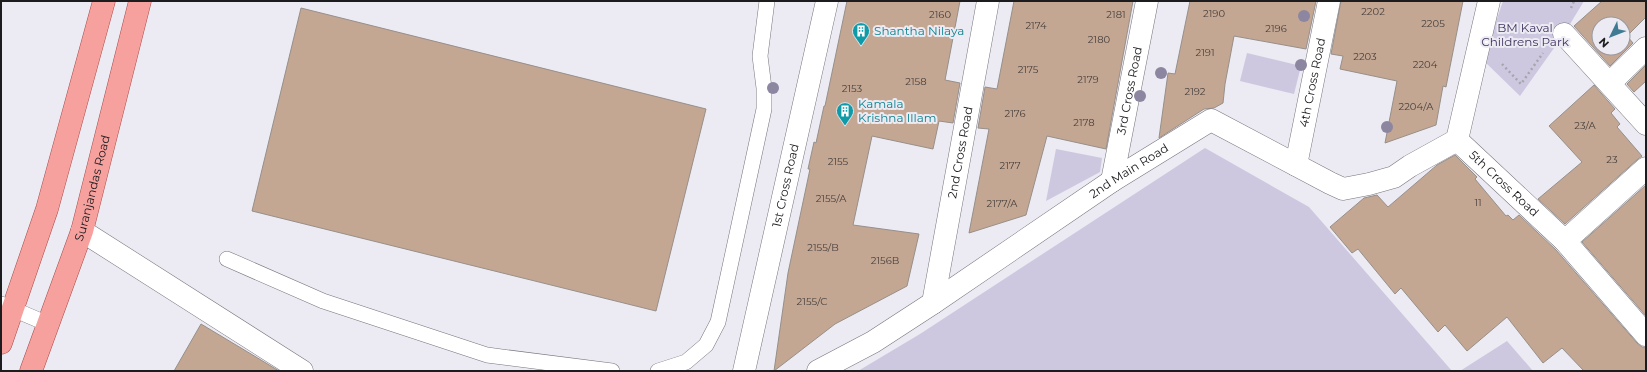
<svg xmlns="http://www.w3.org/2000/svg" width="1647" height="372" viewBox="0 0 1647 372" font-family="Montserrat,sans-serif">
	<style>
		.green { fill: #cdc8e0 }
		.building { fill: #c4a793; stroke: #968f8a; fill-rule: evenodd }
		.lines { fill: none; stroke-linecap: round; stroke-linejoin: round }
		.service-casing { stroke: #76757c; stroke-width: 16 }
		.minor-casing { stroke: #76757c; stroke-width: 23 }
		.primary-casing { stroke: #a74a47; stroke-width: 23 }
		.path { stroke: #a6a5ab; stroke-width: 2.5; stroke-dasharray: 2 3; stroke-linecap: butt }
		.service { stroke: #fff; stroke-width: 15 }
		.minor { stroke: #fff; stroke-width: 22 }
		.primary { stroke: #f7a19e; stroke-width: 22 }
		.tree { fill: #8d86a1 }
		.labels { text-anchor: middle; stroke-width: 4; stroke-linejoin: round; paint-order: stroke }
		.number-label { font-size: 10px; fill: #463f3c }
		.park-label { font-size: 12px; fill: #40345f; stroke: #eceaf2 }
		.culture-label { font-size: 12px; fill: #0d838f; stroke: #eceaf2; text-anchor: start }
		.street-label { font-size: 12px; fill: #1c1c1f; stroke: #eceaf2 }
	</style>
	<rect width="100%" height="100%" fill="#eceaf2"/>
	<path class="green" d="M1503,1H1584L1564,34L1520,96L1483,60Z
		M1247,53L1301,66L1294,94L1240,81Z
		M1205,148L1309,207L1452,371H858L920,334Z
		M1056,149L1102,158L1100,172L1046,201Z
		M1507,341L1533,371H1460Z"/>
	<path class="building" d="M847,1H960L945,80L960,83L953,123L939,121L933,149L872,136L853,225L919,234L907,286L835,324L774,371L788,273L810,169H808L814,142L816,143L824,106H825Z
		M1014,1H1133L1106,149L1047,136L1026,215L969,233L989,129L978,128L985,87L997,89Z
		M1190,1H1316L1306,49L1234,36L1225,84L1223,103L1214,108L1204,109L1159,138L1168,73L1175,74Z
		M1341,1H1463L1446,87L1443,86L1436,125L1385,143L1397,81L1340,69L1343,56L1331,54Z
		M1602,1H1646V17L1627,36L1633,43L1610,66L1574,26ZM1599,24H1623V48H1599Z
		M301,8L706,109L656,311L252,211Z
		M1646,65V81L1634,92L1627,84Z
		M1594,85L1615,109L1611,113L1620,124L1617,127L1642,156L1638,159L1565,224L1538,199L1582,162L1549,126Z
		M1455,155L1477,177L1475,179L1506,216L1508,215L1513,220L1519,215L1556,250L1637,343L1642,347H1646V371H1584L1562,348L1543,363L1507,317L1467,351L1445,325L1438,332L1401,288L1395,294L1358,249L1352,253L1330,227L1364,198L1377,195L1388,207L1437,165Z
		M1646,185V316L1582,242Z
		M201,324L256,357L279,371H174Z"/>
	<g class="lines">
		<g class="service-casing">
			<path id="service" d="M227,259L323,301L487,355L612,371
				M1,304L48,324
				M658,371L686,362L706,345L718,322L764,109V88L760,56L767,1"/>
		</g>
		<g class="minor-casing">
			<g id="minor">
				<path d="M1564,34L1646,124"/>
				<path d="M1610,83L1646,48"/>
				<path id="s1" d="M1457,140L1565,241L1646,335"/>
				<path d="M1457,140L1489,1"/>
				<path id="s2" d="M1296,165L1329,1"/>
				<path id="s3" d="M1112,181L1147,1"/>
				<path d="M82,231L302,371"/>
				<path d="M1565,241L1646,168"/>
				<path id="s4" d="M933,303L988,1"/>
				<path id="s5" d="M744,371L827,1"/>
				<path id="s6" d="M818,371L873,342L933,303L1112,181L1211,120L1330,183L1343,189L1369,184L1394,177L1410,166L1457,140"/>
			</g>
		</g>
		<g class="primary-casing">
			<g id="primary">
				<path d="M1,343L47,209L104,1"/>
				<path id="s7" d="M31,371L82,231L140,1"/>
			</g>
		</g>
		<path class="path" d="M1571,8L1574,1
			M1502,64L1521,84L1543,53"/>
		<use href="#service" class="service"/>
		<use href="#minor" class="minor"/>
		<use href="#primary" class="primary"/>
	</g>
	<g class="tree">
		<circle cx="1304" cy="16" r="6"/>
		<circle cx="1301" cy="65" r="6"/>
		<circle cx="1161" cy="73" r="6"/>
		<circle cx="773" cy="88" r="6"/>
		<circle cx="1140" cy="96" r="6"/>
		<circle cx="1387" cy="127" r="6"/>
	</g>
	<defs>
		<g id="building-pin" transform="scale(0.9)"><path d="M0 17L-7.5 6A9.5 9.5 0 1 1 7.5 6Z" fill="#0f9aa8" stroke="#eceaf2"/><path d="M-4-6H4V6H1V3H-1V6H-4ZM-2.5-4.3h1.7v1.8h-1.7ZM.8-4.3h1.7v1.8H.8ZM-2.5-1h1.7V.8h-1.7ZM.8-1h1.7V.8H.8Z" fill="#fff"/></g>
	</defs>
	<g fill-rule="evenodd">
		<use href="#building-pin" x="861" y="31"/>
		<use href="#building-pin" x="845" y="111"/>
	</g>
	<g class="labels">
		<g class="number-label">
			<text x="1373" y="15">2202</text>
			<text x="1214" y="17">2190</text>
			<text x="940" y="18">2160</text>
			<text x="1116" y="18">2181</text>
			<text x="1433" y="27">2205</text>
			<text x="1036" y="29">2174</text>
			<text x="1276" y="32">2196</text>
			<text x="1099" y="43">2180</text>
			<text x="1205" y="56">2191</text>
			<text x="1365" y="60">2203</text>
			<text x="1425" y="68">2204</text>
			<text x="1028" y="73">2175</text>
			<text x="1088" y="83">2179</text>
			<text x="916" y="85">2158</text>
			<text x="852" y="92">2153</text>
			<text x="1195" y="95">2192</text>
			<text x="1416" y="110">2204/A</text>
			<text x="1015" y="117">2176</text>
			<text x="1084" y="126">2178</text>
			<text x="1585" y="129">23/A</text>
			<text x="1612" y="163">23</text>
			<text x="838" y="165">2155</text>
			<text x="1010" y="169">2177</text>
			<text x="831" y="202">2155/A</text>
			<text x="1478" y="206">11</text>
			<text x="1002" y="207">2177/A</text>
			<text x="823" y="251">2155/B</text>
			<text x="885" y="264">2156B</text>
			<text x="812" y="305">2155/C</text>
		</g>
		<g class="park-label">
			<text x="1525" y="32">BM Kaval<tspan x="1525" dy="14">Childrens Park</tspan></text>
		</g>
		<g class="culture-label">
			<text x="874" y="35">Shantha Nilaya</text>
			<text x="858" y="108">Kamala<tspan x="858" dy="14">Krishna Illam</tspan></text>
		</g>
		<g class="street-label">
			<text dy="4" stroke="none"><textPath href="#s2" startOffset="84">4th Cross Road</textPath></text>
			<text dy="4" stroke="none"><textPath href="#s3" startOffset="92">3rd Cross Road</textPath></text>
			<text dy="4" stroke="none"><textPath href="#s4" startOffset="153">2nd Cross Road</textPath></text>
			<text dy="4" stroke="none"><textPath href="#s6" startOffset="370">2nd Main Road</textPath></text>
			<text dy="4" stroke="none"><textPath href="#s1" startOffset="64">5th Cross Road</textPath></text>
			<text dy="4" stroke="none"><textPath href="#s5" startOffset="190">1st Cross Road</textPath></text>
			<text dy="4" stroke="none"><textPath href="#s7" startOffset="193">Suranjandas Road</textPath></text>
		</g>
	</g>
	<rect width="1647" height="372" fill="none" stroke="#1c1c1f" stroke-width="4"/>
	<g transform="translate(1611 36) rotate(227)"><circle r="19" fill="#eceaf2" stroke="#99989e"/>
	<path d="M0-3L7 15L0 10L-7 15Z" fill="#3f7b93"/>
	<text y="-6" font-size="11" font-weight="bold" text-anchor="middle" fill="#1c1c1f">N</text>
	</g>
</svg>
